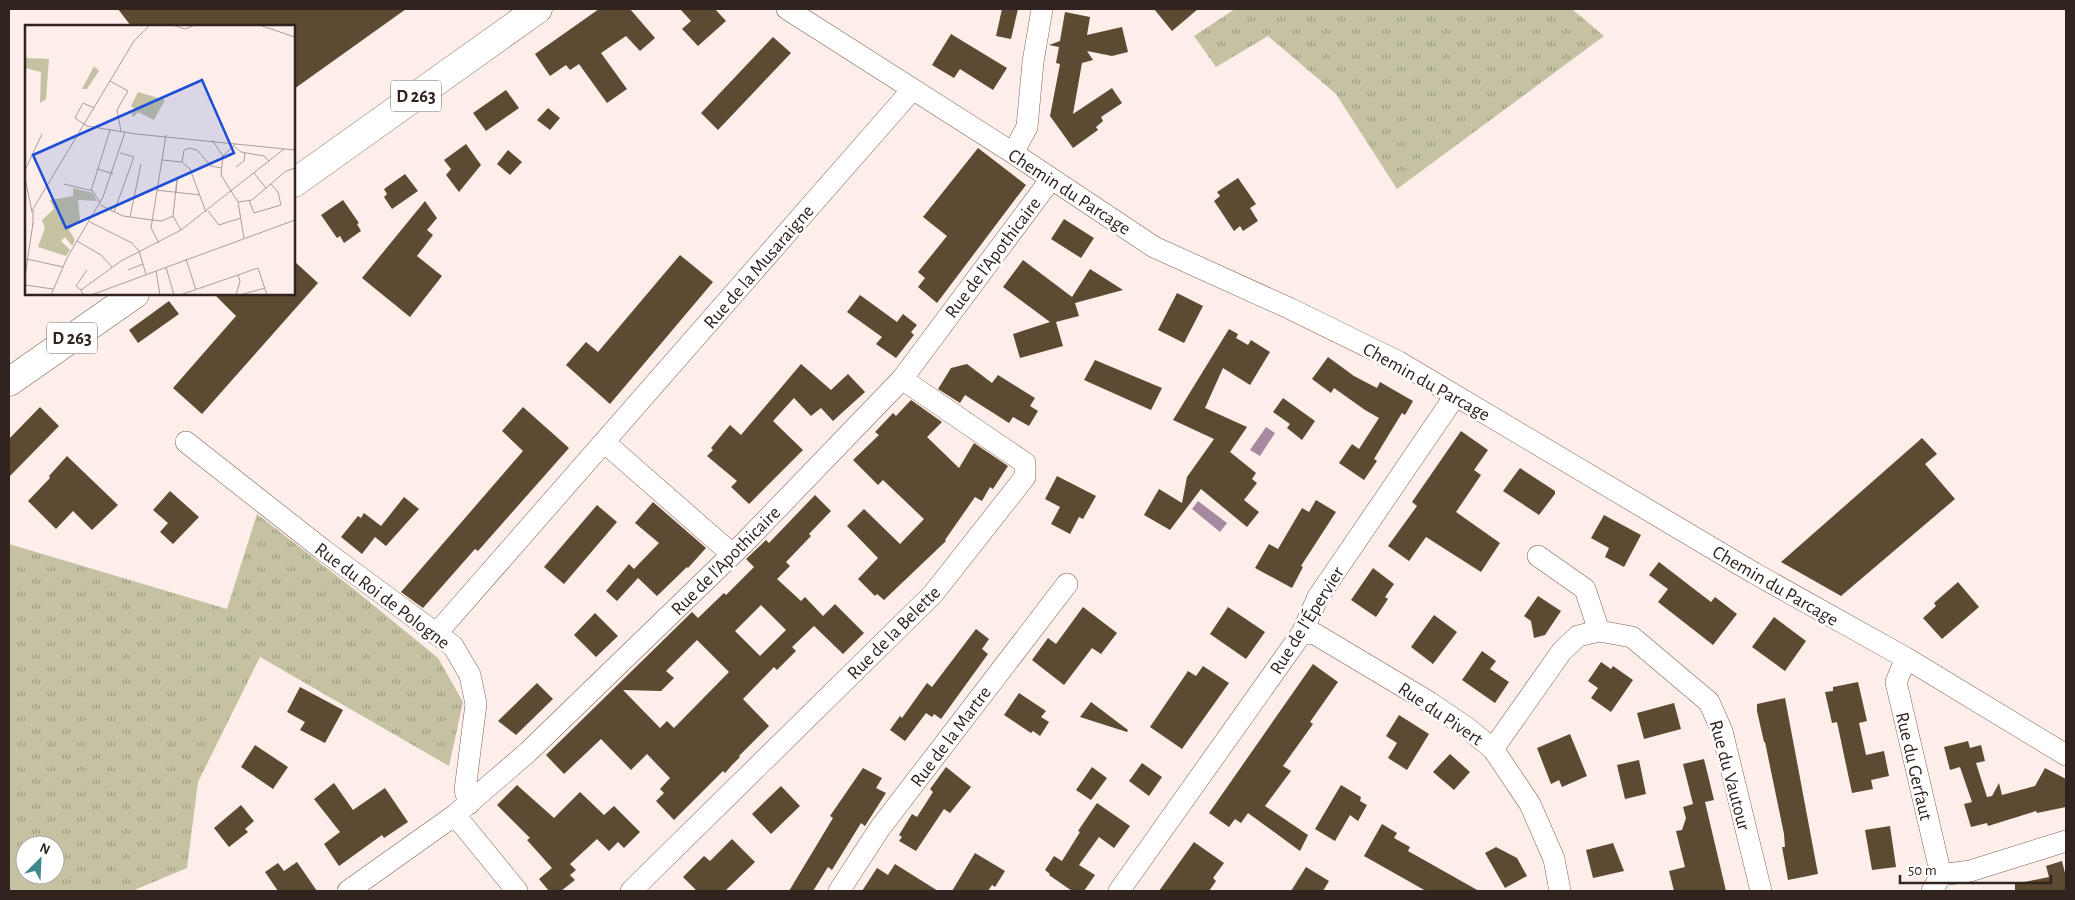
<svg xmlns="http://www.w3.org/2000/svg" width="2075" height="900" viewBox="0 0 2075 900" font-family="'Alegreya Sans',sans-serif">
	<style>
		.grass { fill: url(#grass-tufts); fill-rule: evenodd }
		.water { fill: #a6899e }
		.building { fill: #5c4a32; fill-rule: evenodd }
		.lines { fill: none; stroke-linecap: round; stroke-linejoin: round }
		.street-casing { stroke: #806156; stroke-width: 22 }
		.primary-casing { stroke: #806156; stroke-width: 29 }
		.street { stroke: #fff; stroke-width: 21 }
		.primary { stroke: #fff; stroke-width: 28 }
		.labels { text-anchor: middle; stroke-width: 5; stroke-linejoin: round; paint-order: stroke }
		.shield { fill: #fff; stroke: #6f6662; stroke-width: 1 }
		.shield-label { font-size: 18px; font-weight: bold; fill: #31241f }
		.street-label { font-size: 19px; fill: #31241f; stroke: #fff }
		.inset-road { fill: none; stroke: #ab9d98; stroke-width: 1 }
		.view { fill: #1d4ed8; fill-opacity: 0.15; stroke: #1d4ed8; stroke-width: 2.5 }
		.inset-edge { fill: none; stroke: #31241f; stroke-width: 2.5 }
	</style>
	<defs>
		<pattern id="grass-tufts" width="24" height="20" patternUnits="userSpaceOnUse" patternTransform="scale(1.25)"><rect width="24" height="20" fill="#c4c2a3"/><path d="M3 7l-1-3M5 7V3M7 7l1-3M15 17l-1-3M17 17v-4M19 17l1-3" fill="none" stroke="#a09d84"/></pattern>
	</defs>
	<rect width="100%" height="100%" fill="#fdeee9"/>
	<path class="grass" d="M1235,9H1572L1604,36L1397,189L1336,94L1268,36L1216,67L1194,36Z
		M257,514L355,590L438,658L463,702L449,766L260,657L198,782L187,868L132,891H9V544L227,609ZM25,845H55V875H25Z"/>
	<path class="water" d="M1266,427L1275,433L1260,456L1250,450Z
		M1198,501L1227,523L1220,532L1192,509Z"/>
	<path class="building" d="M118,9H406L294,89V26H131Z
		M599,9H630L655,38L640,51L626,36L601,53L627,89L607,103L579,64L570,70L566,65L550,76L535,54Z
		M680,9H715L726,21L698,46L682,29L691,21Z
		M1002,9H1018L1011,39L996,36Z
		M1154,9H1198L1172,31Z
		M1065,12L1090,17L1087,35L1122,27L1128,52L1112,56L1087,51L1093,60L1082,63L1073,114L1112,88L1122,103L1101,117L1103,121L1096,127L1098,130L1073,148L1050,116L1060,64L1056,63L1059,47L1049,45L1060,41Z
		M951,34L1007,68L993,90L960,69L954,78L932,65Z
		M773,37L791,53L718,130L701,113Z
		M506,90L519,108L486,131L473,113Z
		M548,108L560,118L550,130L537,120Z
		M466,144L481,165L459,192L446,175L451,169L444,160Z
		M978,148L1026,185L937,303L918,287L925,278L918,272L947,236L923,217Z
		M508,150L522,162L510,175L497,164Z
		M405,174L418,191L392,209L384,197L387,194L384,189Z
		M1238,178L1256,204L1250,208L1258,221L1243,231L1240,226L1234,231L1214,201L1220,196L1217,192Z
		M343,200L359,223L357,224L361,231L344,243L340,236L337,238L321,215Z
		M425,201L437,218L427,230L433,235L417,256L442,276L410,317L362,278Z
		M1064,219L1094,238L1081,258L1051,239Z
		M680,255L713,282L610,404L566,365L586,342L598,352Z
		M1023,260L1072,297L1090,269L1123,290L1075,303L1079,316L1056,322L1063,346L1020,358L1013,334L1050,322L1003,287Z
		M294,261L318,283L202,414L173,388L236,316L214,294H294Z
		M1177,293L1203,306L1184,343L1158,330Z
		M860,295L897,322L903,314L917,325L911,332L914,335L896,358L876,344L882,337L847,312Z
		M169,301L179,314L138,343L129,330Z
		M1229,329L1238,334L1236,338L1248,345L1251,340L1270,352L1250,385L1223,368L1205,408L1247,427L1230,452L1256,473L1252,479L1257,483L1244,500L1259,512L1247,527L1201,489L1170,530L1144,515L1159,489L1182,503L1187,477L1214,439L1173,420Z
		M1328,357L1354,376L1377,388L1380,382L1413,401L1405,415L1402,413L1374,459L1377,461L1364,480L1339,463L1352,444L1359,449L1379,418L1365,410L1334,388L1331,393L1312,379Z
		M1095,360L1162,388L1151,410L1084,380Z
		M801,364L831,390L848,374L865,392L833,421L821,408L811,416L794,398L773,421L803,450L749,504L731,487L737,481L707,456L713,450L711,448L730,425L741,435Z
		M967,364L992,383L998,375L1035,398L1030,406L1038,411L1029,426L1013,417L1009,423L965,395L960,403L938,389L951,368Z
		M1283,398L1315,421L1302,440L1287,428L1290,424L1273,412Z
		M911,400L942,422L927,437L959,468L974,443L1008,466L993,489L990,487L982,501L975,497L945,540L946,541L884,600L877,594L875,596L858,579L878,558L847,526L864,509L900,544L924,519L883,480L878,485L853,460L879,435L875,432L893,413L896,416Z
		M40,407L59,426L9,477V439Z
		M523,407L569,448L478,551L475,549L423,608L401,592L523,451L502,431Z
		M1461,431L1488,450L1474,470L1481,475L1456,512L1500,543L1481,572L1426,537L1409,561L1388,546L1417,506L1412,502Z
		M1922,438L1937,454L1925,464L1955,499L1841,596L1781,562Z
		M67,456L118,505L92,530L73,511L56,529L28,501L50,478L49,476Z
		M1520,468L1555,491V494L1539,515L1503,491Z
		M1057,476L1096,496L1083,519L1079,517L1070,534L1051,524L1060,507L1045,499Z
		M170,491L199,517L173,544L160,532L168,523L153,510Z
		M815,495L831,511L809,534L811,536L786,562L790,566L777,579L801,601L805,597L823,616L835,604L864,633L843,654L814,626L792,647L796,651L777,670L774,667L743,699L769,726L739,756L740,757L732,765L725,773L723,771L674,820L656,801L664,793L660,789L670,778L647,754L631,770L601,739L564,774L546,755L692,612L698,618L724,593L726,595L754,567L746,559L766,540L769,543ZM761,605L786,630L760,656L735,631ZM697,640L729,672L674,728L667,721L660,728L623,690L661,691L674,678L666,671Z
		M404,497L419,509L386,546L375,537L362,554L341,537L358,516L361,518L364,513L381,526Z
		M1316,500L1336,512L1301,566L1303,567L1292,588L1255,568L1269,544L1278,549L1302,508L1309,512Z
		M653,502L706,548L688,568L687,567L657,596L638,578L617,601L606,591L629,564L634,569L659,543L635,523Z
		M597,505L617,522L564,584L544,567Z
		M1604,515L1641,535L1624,567L1605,557L1609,548L1591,538Z
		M1659,562L1711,602L1715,597L1737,614L1713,645L1658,602L1668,589L1649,575Z
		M1373,568L1394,584L1385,597L1388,599L1376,617L1351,600Z
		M1958,582L1979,607L1942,639L1923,618L1936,606L1934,603Z
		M1538,596L1561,611L1545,635L1534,638L1531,621L1524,616Z
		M1083,607L1117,633L1101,654L1092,648L1064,685L1032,660L1048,638L1056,644Z
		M1228,607L1265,632L1246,659L1210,634Z
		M595,613L618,636L596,657L574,635Z
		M1434,615L1457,632L1433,664L1411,647Z
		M1774,617L1806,641L1785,671L1752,647Z
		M976,629L989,639L982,649L988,654L941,719L934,714L932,717L926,713L905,741L890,730L900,716L902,718L927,683L932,687Z
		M1482,651L1496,661L1490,669L1509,682L1495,703L1462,680Z
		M1601,662L1611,669L1613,666L1633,680L1611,712L1591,698L1598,688L1588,681Z
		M1313,664L1338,682L1310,722L1313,724L1283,766L1291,771L1265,806L1308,835L1300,851L1248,813L1241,823L1235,819L1229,827L1209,813Z
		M1203,666L1229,683L1182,749L1150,727L1188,671L1196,676Z
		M1858,682L1867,721L1859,723L1866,755L1884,751L1889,776L1871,780L1873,789L1852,793L1837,722L1832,723L1825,692L1833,691V687Z
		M537,683L553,699L516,735L498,721Z
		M300,687L343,710L325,743L300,730L305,722L287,712Z
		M1019,693L1046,711L1041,717L1049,722L1040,736L1033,731L1031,733L1004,715Z
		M1785,698L1818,874L1788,880L1782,847H1785L1784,834L1765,742H1764L1757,711V704Z
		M1091,702L1128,730L1127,732L1080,717Z
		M1674,703L1681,729L1644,739L1637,713Z
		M1399,715L1429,734L1407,770L1388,758L1397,743L1386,736Z
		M1570,734L1587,776L1562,787L1559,780L1551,784L1537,748Z
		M1968,741L1970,748L1981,745L1985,761L1976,763L1987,797L1992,796L1999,783L2002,795L2035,786L2045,768L2066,779V807L2037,813L2036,811L1988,826L1987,823L1971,827L1964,804L1972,802L1960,767L1950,770L1944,747Z
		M255,745L288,767L273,789L241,767Z
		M1450,754L1470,772L1454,790L1433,772Z
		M1704,759L1714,800L1705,802L1726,891H1674L1669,871L1685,867L1676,831L1682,830L1686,818L1683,807L1693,804L1683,764Z
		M1639,760L1646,794L1625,799L1617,765Z
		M1142,763L1162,777L1149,796L1129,781Z
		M946,767L971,787L950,813L944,809L916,851L899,841L902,837L899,835L912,814L917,817L933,792L930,789Z
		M1092,767L1107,778L1091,800L1076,790Z
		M863,768L882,778L876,788L886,793L865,826L861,823L832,870L828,867L813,891H789L833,818L830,816Z
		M334,783L353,810L385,788L408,822L384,838L382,835L339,866L324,844L340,832L314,799Z
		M517,785L554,818L580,792L604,815L614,806L640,832L624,848L618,842L609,851L597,839L570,864L576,870L570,875L575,880L561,891H549L539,879L552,868L527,840L530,838L497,805Z
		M1341,785L1361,797L1360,801L1367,805L1358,821L1350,815L1335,841L1315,829Z
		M781,786L800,806L771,834L752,814Z
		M1097,803L1130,826L1114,848L1099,837L1079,865L1095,875L1084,891H1072L1049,875L1050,874L1045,870L1054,856L1062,861L1080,832L1078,831Z
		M241,805L254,821L245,829L248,832L229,847L214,828Z
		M1382,824L1397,833L1394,838L1410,847L1408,851L1479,891H1426L1364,856Z
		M1890,826L1896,867L1872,870L1865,830Z
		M732,839L755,862L725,891H697L683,877L704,856L710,861Z
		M1194,842L1224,863L1213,878L1216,881L1209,891H1159Z
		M1613,843L1624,871L1593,878L1586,850Z
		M1496,847L1517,858L1527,876L1505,888L1485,853Z
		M975,853L1005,871L995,887L992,885L988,891H952Z
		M2062,861L2066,877V891H2015V884L2049,877L2046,866Z
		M297,862L317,891H278L265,872L278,863L284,871Z
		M895,864L938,891H862L877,868L888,875Z
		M1306,867L1329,881L1323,891H1291Z"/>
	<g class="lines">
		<g class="street-casing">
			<path id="street" d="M787,9L1013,153L1154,247L1291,309L1399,362L1754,573L1906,658L2066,755
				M1013,153L1027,127L1033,62L1042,9
				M186,442L322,549L453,646L470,675L476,704L465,790L469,804
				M604,442L732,554
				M1538,556L1585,589L1599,631
				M1302,633L1315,634L1429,702L1466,727L1493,749L1530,804L1554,859L1560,891
				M436,634L912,90
				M1906,658L1896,682L1941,875
				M1493,749L1562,651L1578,636L1599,631L1632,637L1709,702L1722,731L1761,891
				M455,815L517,891
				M1941,875L1970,871L2066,841
				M348,891L455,815L528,752L745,542L902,379L1051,179
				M631,891L933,594L1025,477V463L902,379
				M839,891L880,828L1067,584
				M1119,891L1302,633L1318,597L1455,396
				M1932,891L1941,875"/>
		</g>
		<g class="primary-casing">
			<path id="primary" d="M294,183L538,9
				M9,382L135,294"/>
		</g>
		<use href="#street" class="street"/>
		<use href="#primary" class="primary"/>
	</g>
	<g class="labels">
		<g class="shield">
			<rect x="391" y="80.5" width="50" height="31" rx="4"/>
			<rect x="47" y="322.5" width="50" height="31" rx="4"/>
		</g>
		<g class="shield-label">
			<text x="416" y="102">D 263</text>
			<text x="72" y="344">D 263</text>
		</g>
		<g class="street-label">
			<text transform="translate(1070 191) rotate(33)" y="7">Chemin du Parcage</text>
			<text transform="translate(992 257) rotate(-53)" y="7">Rue de l'Apothicaire</text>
			<text transform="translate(758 266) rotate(-49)" y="7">Rue de la Musaraigne</text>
			<text transform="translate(1427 381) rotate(29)" y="7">Chemin du Parcage</text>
			<text transform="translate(725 560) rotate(-45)" y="7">Rue de l'Apothicaire</text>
			<text transform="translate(1776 585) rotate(30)" y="7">Chemin du Parcage</text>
			<text transform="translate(383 595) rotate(37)" y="7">Rue du Roi de Pologne</text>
			<text transform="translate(1306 620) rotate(-58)" y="7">Rue de l'Épervier</text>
			<text transform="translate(893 632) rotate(-45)" y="7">Rue de la Belette</text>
			<text transform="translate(1441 713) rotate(34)" y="7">Rue du Pivert</text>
			<text transform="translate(950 736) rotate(-53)" y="7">Rue de la Martre</text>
			<text transform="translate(1915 766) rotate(77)" y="7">Rue du Gerfaut</text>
			<text transform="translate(1731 775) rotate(75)" y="7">Rue du Vautour</text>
		</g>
	</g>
	<g transform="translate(25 25)">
		<rect width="270" height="270" fill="#fdeee9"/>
		<path d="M113,67L140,75L129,95L113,87L109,92L106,90L110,84L106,81ZM48,163L68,168L72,176L53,175L55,194L44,205L50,215L47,221L40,212L36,216L45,225L41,231L13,222L20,203L17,195L29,184L25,175L48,171Z" fill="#c4c2a3"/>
		<path d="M0,33L24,34L21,74L15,78L16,47L0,43ZM69,41L74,46L62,64H57Z" fill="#c4c2a3"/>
		<path class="inset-road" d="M147,0L160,4L170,0M237,1L270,12M108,17L125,0M85,56L103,66L92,85L96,106M69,83L58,78L50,93L62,101L111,109L270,125M187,115L198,131M211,118L198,131L196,150L213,177L219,213M209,121L216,127L239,131L244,136M137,135L157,137L165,144L181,187M157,137L159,125L164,123L172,125L186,141L196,143M211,142L219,136L220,128M73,144L88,149M0,145L17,109M229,148L241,163M0,153L7,187M39,159L68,166L75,178M131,165L175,170M66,166L85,105M151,167L152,154L148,191L156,205M224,175L229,188L256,180L253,167L246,159M213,177L227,175L261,146L270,143M75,180L98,191L127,195L137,196L148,191M183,186L194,200L216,193M89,187L109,132L95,128M105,192L116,139M65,197L107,218L114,226L121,249M8,200V184L109,16M52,216L76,230L87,242M134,218L126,203L141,110M2,234L38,242M161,234L171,265M141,242L149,270M103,245L118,239M131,246L135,270M0,251L8,198M0,260L28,264M56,265L51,261L62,245M26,270L42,233L78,172L100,107M58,270L56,265L96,236L156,205L259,124M66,270L270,195M155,270L233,243L242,270M211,270L215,256L213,250M215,270L240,263"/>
		<path class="view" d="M177,55L209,128L41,203L8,130Z"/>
		<rect width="270" height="270" class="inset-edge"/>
	</g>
	<rect width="2075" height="900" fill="none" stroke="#31241f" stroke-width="20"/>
	<g transform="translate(40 860) rotate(24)"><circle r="24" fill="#ffffff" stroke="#ada7a5"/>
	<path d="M0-4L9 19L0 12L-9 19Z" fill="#40888c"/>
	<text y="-8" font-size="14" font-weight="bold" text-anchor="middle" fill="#31241f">N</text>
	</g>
	<path d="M1900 875v8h151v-8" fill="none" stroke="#31241f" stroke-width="2.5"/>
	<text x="1908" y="875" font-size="15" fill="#31241f" stroke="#ffffff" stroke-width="4" paint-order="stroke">50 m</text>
</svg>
